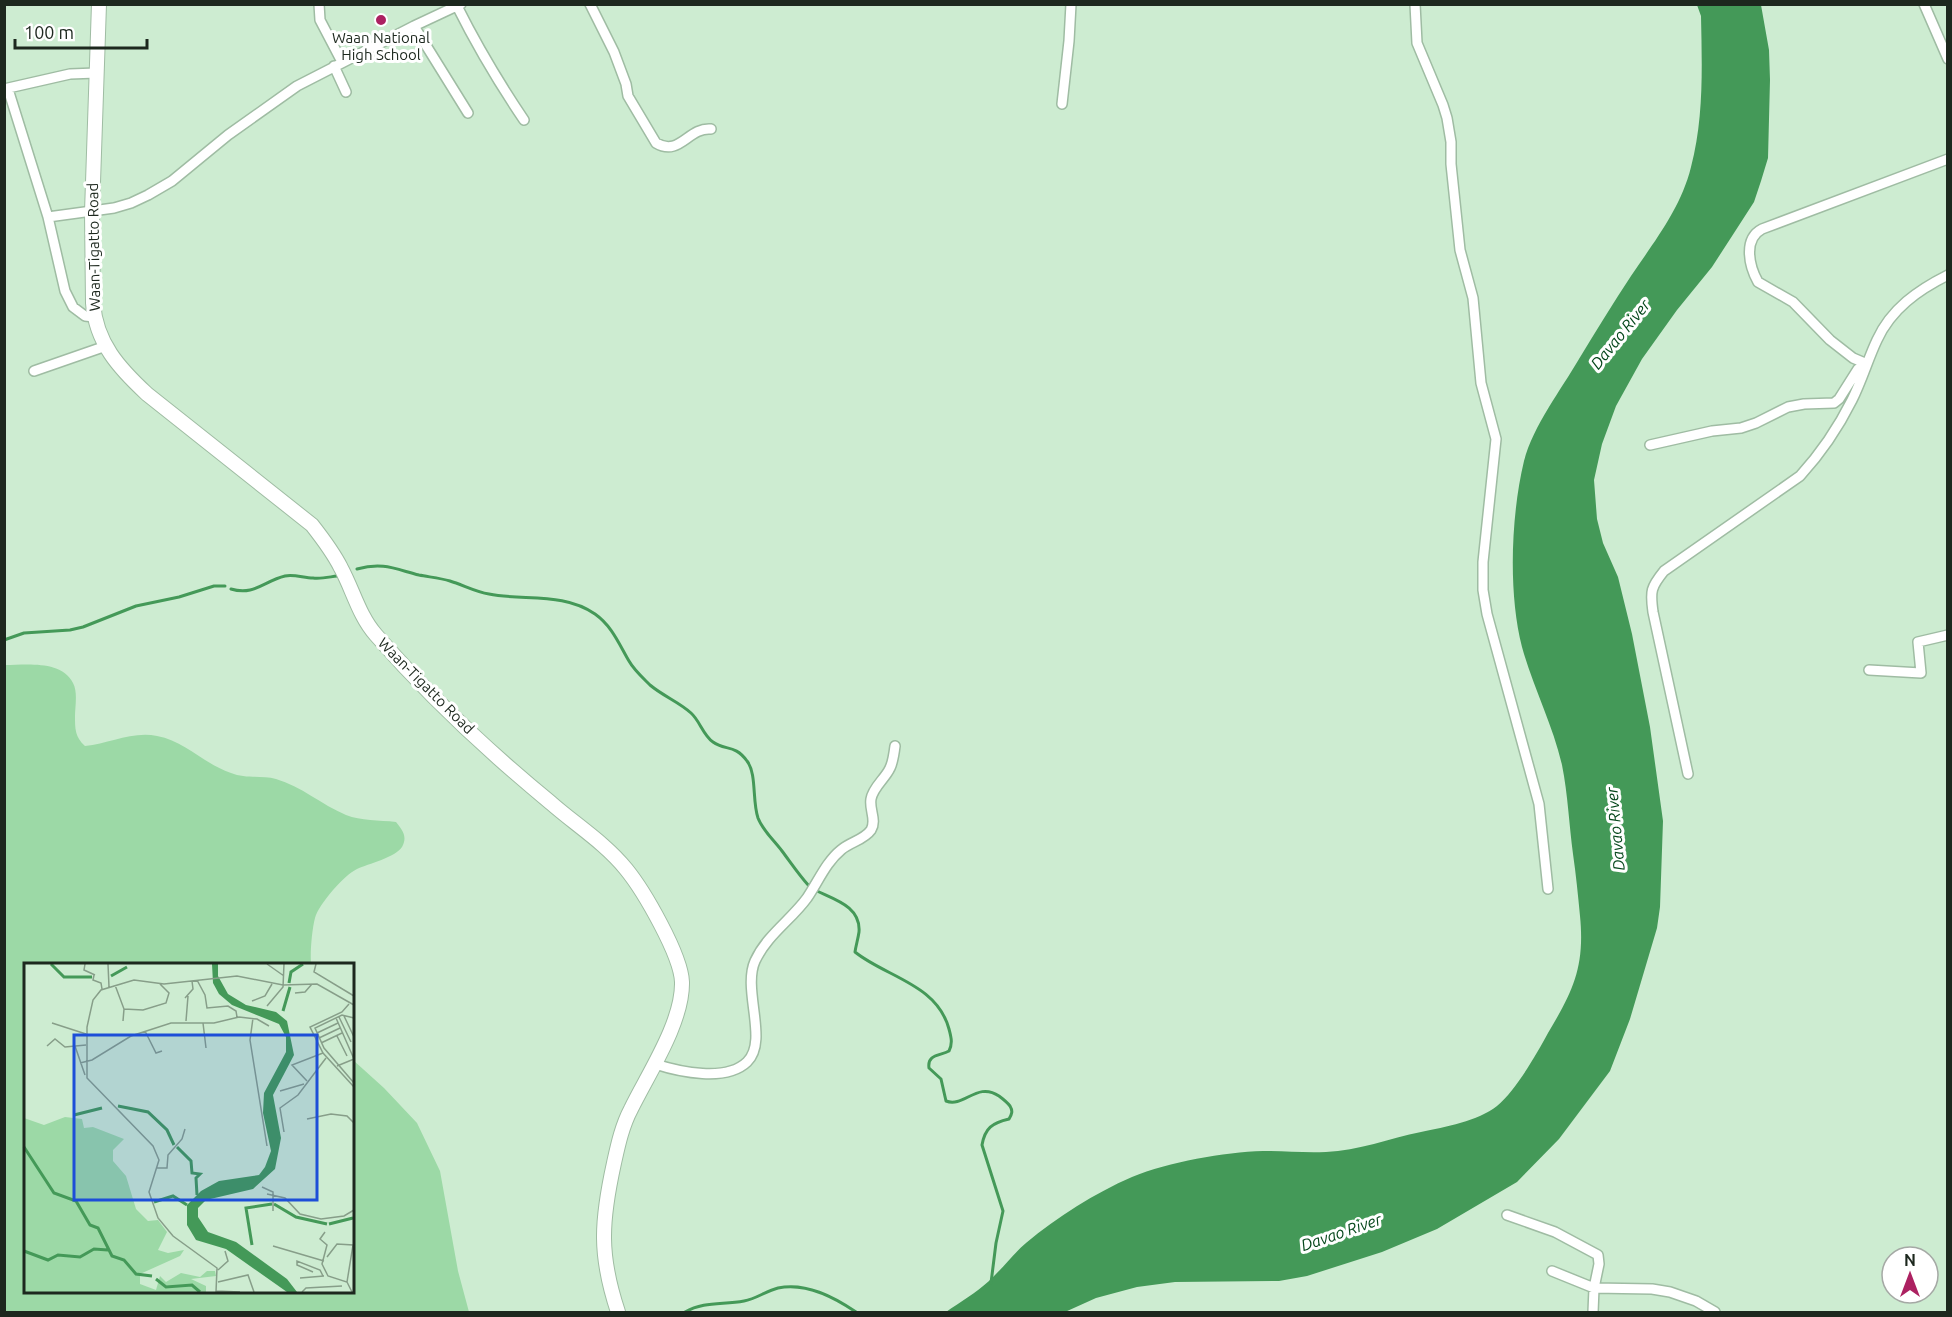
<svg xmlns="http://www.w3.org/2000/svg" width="1952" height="1317" viewBox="0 0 1952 1317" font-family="Ubuntu,sans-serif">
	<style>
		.green { fill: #9cd9a6 }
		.water { fill: #449958 }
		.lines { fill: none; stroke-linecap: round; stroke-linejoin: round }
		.stream { stroke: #449958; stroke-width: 3 }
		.street-casing { stroke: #9fbca3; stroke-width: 12 }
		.secondary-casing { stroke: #9fbca3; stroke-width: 16 }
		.street { stroke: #fff; stroke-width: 9 }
		.secondary { stroke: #fff; stroke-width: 14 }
		.poi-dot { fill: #ac2161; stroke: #fff; stroke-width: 2 }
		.labels { text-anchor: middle; stroke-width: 6; stroke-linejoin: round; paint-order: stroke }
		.poi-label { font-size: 15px; fill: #1d281e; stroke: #fff }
		.street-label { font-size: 15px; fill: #1d281e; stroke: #fff }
		.water-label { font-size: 16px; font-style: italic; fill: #05471b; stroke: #fff }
		.inset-river { fill: none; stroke: #449958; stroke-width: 3 }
		.inset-road { fill: none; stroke: #879e89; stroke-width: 1.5 }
		.view { fill: #1d4ed8; fill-opacity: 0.15; stroke: #1d4ed8; stroke-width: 3 }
		.inset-edge { fill: none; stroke: #1d281e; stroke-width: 3 }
	</style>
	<rect width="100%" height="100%" fill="#cdecd1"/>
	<path class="green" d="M5,665C27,665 61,660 73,683C78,692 75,707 75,716C75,729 75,737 85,746C109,744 132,731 157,736C185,741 204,764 231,773C245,779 262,775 276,779C301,786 322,805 346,815C361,821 379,820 396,822C402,830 408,836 402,847C396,857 368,864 357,869C344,875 319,904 315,918C312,929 310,953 311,964H26V1292H352L353,1060L384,1088L417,1123L440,1171L458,1271L469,1312H5Z"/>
	<path class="water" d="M1697,5H1761L1769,50L1770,80L1768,158L1761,181L1754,202L1734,233L1712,267L1677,310L1642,359L1616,406L1602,444L1594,480L1597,519L1603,543L1618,577L1632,634L1650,727L1663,821L1660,907L1657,928L1630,1019L1610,1071L1559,1139L1517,1182L1437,1229L1382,1252L1307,1276L1279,1281L1175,1282L1137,1287L1096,1298L1065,1312H946C960,1302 976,1293 989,1281C1002,1269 1013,1254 1026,1243C1057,1217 1095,1193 1132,1177C1169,1162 1224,1152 1263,1151C1284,1151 1305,1153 1326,1152C1358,1151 1390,1138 1421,1132C1445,1127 1478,1121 1497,1106C1516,1090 1536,1055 1548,1033C1573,991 1585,967 1580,916C1578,895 1576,875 1573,854C1569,825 1568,795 1562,765C1553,725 1533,687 1522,647C1508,593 1511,515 1524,461C1533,426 1561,390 1579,359C1596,331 1613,303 1631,276C1654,242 1681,208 1691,167C1704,118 1702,66 1701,16Z"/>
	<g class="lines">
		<path class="stream" d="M357,569C383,562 395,569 419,575C429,577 440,578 450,581C463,585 476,592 489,594C524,601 564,592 595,614C612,626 619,644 629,661C634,670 643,678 650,685C663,696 679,702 691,713C700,721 703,735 713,742C725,751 735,744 747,761C757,774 752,801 758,818C763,831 773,839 782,851C791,863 799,875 809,886
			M231,589C254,596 264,581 285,576C294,574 304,578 313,578C321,579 329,577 337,576
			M4,640L24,633L70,630L83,627L136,606L179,597L214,586H225
			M817,891C836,900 861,907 859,932C858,939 856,945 855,952C886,977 937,984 949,1029C951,1037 953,1043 949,1051C940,1056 927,1054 929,1068L941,1079L946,1101C964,1108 977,1081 999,1096C1003,1099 1007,1102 1010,1106C1013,1111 1012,1114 1009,1119C992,1123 985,1128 982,1145L1003,1211L996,1243L991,1283
			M685,1312C704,1301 723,1305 744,1301C756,1299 766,1291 778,1288C806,1282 834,1297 856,1312"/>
		<g class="street-casing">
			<path id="street" d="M319,4L320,20L342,62
				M590,4L614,52L626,84L628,96L656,143C680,157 688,127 711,129
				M1415,4L1417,43L1443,105L1447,118L1451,142V164L1460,250L1473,298L1481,383L1496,439L1483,562V590L1487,614L1539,804L1548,889
				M1924,4L1948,59
				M457,6C477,46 499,83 524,120
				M414,26L468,113
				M334,66L346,92
				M4,89L70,74L96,73
				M8,89L48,217L65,291L73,307L85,316L94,317
				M1062,104L1069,41L1071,4
				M48,217L114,208L131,203L148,195L172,181L228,135L297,86L414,26L461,4
				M1867,364L1853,358L1830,340L1793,302L1758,282C1749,266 1743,239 1762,229L1948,159
				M34,371L106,346
				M1650,445L1712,431L1741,428L1756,423L1788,407L1804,404L1834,403L1839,399L1858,369L1867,364
				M1869,670L1921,673L1918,642L1948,635
				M1688,774L1653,612C1650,591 1651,587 1664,571L1800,476C1821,453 1838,428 1852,400C1862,380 1868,359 1877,340C1891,309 1918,290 1948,275
				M655,1064C680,1072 726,1082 747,1062C769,1041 742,990 755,961C767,935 791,920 807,898C818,882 826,862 841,850C850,842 864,840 871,830C877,820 869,810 871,799C873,787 885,779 890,768C893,762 894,754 895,746
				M1507,1215L1555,1232L1598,1255L1599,1264L1594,1288L1593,1312
				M1552,1271L1594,1288L1652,1289L1670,1292L1696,1301L1715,1312"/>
		</g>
		<g class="secondary-casing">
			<path id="secondary" d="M99,4L92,212L93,303C96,343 119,368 147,394L312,525C323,539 333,552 341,568C353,590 359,616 376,635C429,696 489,752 551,803C576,825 605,843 626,869C644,891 681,955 682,982C683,1022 648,1074 631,1109C622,1126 618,1145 614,1163C601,1222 599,1255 618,1312"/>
		</g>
		<use href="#street" class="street"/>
		<use href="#secondary" class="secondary"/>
	</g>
	<circle class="poi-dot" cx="381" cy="20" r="6"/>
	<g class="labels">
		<g class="poi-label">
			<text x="381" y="43">Waan National<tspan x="381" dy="17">High School</tspan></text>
		</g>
		<g class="street-label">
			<text transform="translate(94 247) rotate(-91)" y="5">Waan-Tigatto Road</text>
			<text transform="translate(426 686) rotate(45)" y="5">Waan-Tigatto Road</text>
		</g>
		<g class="water-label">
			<text transform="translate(1620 334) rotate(-51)" y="6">Davao River</text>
			<text transform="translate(1615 829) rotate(-95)" y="6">Davao River</text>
			<text transform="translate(1341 1232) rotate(-19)" y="6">Davao River</text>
		</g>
	</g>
	<g transform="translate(24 963)">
		<rect width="330" height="330" fill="#cdecd1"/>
		<path d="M41,154L58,156L60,165L69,164L100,176L89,187V198L102,213L112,246L124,258L134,257L143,269L134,287L144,290L160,287L156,293L116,311V321L132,327L136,313L142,319L157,310L176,314L183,308H191L192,313L167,316L182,323V329H0V155L20,162Z" fill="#9cd9a6"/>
		<path d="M188,1H194V13L204,31L222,42L252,49L263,58L270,92L249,132L257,175L251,206L229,226L182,237L174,245V254L184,269L212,279L263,316L273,329H263L202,286L172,277L163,262V242L177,228L195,218L235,212L241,204L247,188L239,150L240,130L262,89V74L255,61L208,42L195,31L189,20Z" fill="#449958"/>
		<path class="inset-river" d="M27,1L40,14H68M87,13L103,4M265,20L267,9L279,1M259,48L266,24M94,143L124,149L143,167L150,182M50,152L78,145M0,184L30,230L52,238L66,262L74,265L88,293L100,297L112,311L128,313M153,184L167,198L168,210L176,211L172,215L173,232M130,239L149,233L163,242M250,241L272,254L303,261M305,261L329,255M228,282L222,245L248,241M0,288L24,297L34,292L56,294L70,286L84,287M132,316L142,324L168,322L176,329"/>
		<path class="inset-road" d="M61,1L60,7L71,12M84,1L85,24M243,1L260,13M292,1L290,9L330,33M70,12L69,17L77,20L78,26M173,17L181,32L183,45L204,43L212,48L213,54M91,22L100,46L99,58M271,30L281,29L288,21M161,35L169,26L168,18M228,38L241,33L248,21M325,41L318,49L286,64L299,90L330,124M243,43L259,24L260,1M100,46L119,47L142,40L145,30L136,21M320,53L330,74M315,54L327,79M229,55L226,77L243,183M312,55L330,96M330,55L318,52L291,65L300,85L330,120M162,58L164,33M28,60L62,71M179,60L182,85M121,68L132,90L138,88M293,70L314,60M313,73L323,93M295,75L316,65M297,80L318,70M23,83L31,76L41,84L62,82M51,83L61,112M56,100L68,97L107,73L147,60H190L215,54L233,56L245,63M313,103L330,96M283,118L268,102L299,90M256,128L280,121M283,156L307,151L323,153L330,160M260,169L256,145L274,132L302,95M132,205H143L144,192L158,176L161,166M238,224L249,229V248M243,231L261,235L276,251L297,256L320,253L330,247M301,269L296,276L303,282L298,301L304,313L323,319L328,329M249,283L300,298M303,294L313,281L329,282L323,319M194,307L204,298L201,288M289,309L273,302V298L296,307L299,313M276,315L300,313M194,319L224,312L230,329M192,328L216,329M192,329L193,305L149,273L134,255L125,229L135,197L129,183L63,115V64L69,37L77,27L110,17L140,21L213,13L259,22L293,21L330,42M278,329L282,325L318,323"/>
		<path class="view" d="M50,72H293V237H50Z"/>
		<rect width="330" height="330" class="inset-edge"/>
	</g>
	<rect width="1952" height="1317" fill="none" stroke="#1d281e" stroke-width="12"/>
	<g transform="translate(1910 1275)"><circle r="28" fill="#ffffff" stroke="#a5a9a5" stroke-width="1.5"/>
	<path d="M0-4.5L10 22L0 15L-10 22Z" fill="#ac2161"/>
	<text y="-9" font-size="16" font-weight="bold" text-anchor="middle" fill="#1d281e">N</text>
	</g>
	<path d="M15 39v9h132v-9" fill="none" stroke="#1d281e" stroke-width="3"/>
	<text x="24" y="39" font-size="18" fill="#1d281e" stroke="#ffffff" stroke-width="4.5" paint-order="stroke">100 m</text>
</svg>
